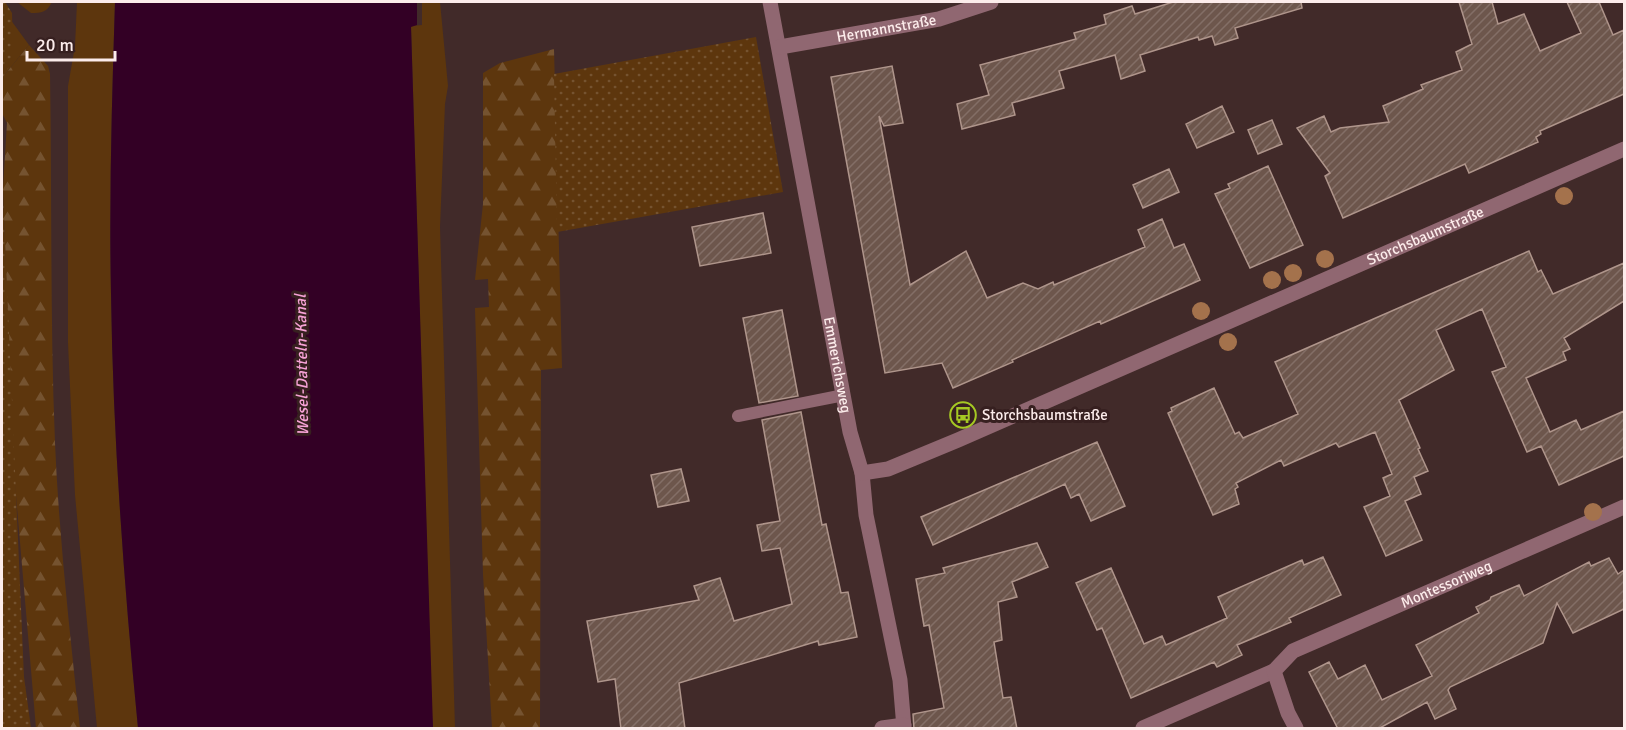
<svg xmlns="http://www.w3.org/2000/svg" width="1626" height="730" viewBox="0 0 1626 730" font-family="Signika,sans-serif">
	<style>
		.green { fill: #5d360d }
		.forest { fill: url(#forest-firs) }
		.park { fill: url(#park-dots) }
		.water { fill: #330025 }
		.building { fill: url(#building-hatch); stroke: #af958b; stroke-width: 1.5 }
		.lines { fill: none; stroke-linecap: round; stroke-linejoin: round }
		.lane { stroke: #906771; stroke-width: 12 }
		.street { stroke: #906771; stroke-width: 15 }
		.tree { fill: #a4724c }
		.labels { text-anchor: middle; stroke-width: 6; stroke-linejoin: round; paint-order: stroke }
		.street-label { font-size: 15px; fill: #fceceb; stroke: #372020 }
		.poi-label { font-size: 15px; fill: #fceceb; stroke: #372020; text-anchor: start }
		.water-label { font-size: 16px; font-style: italic; fill: #f7a2d6; stroke: #372020 }
	</style>
	<defs>
		<pattern id="forest-firs" width="22" height="20" patternUnits="userSpaceOnUse" patternTransform="scale(1.5)"><rect width="22" height="20" fill="#5d360d"/><path d="M5 1l3.5 6h-7zM16 11l3.5 6h-7z" fill="#755330"/></pattern>
		<pattern id="park-dots" width="8" height="8" patternUnits="userSpaceOnUse" patternTransform="scale(1.5)"><rect width="8" height="8" fill="#5d360d"/><path d="M2 2h.1M6 6h.1" fill="none" stroke="#755330" stroke-width="1.8" stroke-linecap="round"/></pattern>
		<pattern id="building-hatch" width="6" height="6" patternUnits="userSpaceOnUse" patternTransform="scale(1.5)"><rect width="6" height="6" fill="#6d564c"/><path d="M-1 1l2-2M0 6l6-6M5 7l2-2" fill="none" stroke="#836e66"/></pattern>
	</defs>
	<rect width="100%" height="100%" fill="#412a29"/>
	<path class="green" d="M17,2H52C47,12 42,13 31,13Z
		M77,2H115C112,98 109,196 111,293C113,438 124,584 138,728H97L75,495L68,343V86L75,46Z
		M422,2H440L448,86L445,104L440,227L455,728H433L432,716L411,26L422,25Z
		M2,8L29,45L2,78Z"/>
	<path class="forest" d="M29,45L48,66L50,74C52,197 50,320 55,443C59,538 70,633 80,728H36L12,449L3,188L7,123L2,113V78Z
		M554,49L562,368L541,370L540,728H492L483,574L475,308L489,307L488,279L475,280L483,204V73L500,63Z"/>
	<path class="park" d="M2,2H5L12,13L13,59L2,80Z
		M756,37L783,192L557,232L554,74Z
		M2,172L24,677L31,728H2Z"/>
	<path class="water" d="M115,2H417V25L411,27L433,728H138C124,584 113,438 111,293C109,196 112,98 115,2Z"/>
	<path class="building" d="M1173,2H1301L1302,8L1235,28L1238,38L1215,45L1212,36L1199,40L1198,37L1140,55L1145,71L1121,79L1115,55L1059,71L1064,88L1012,103L1015,115L962,129L957,104L989,95L980,65L1076,39L1074,33L1106,24L1104,15L1132,6L1135,14Z
		M1459,2H1492L1498,24L1524,14L1540,51L1581,33L1567,2H1599L1613,35L1624,30V94L1540,131L1541,134L1536,137L1538,142L1469,173L1465,164L1343,218L1325,176L1330,173L1297,128L1324,116L1331,132L1340,128L1389,122L1383,106L1423,89L1421,85L1462,70L1456,52L1472,44Z
		M892,66L903,123L884,126L879,116L910,285L966,251L987,298L1023,283L1038,289L1053,282L1054,285L1145,247L1138,230L1162,219L1174,248L1184,244L1200,280L1101,324L1100,321L1012,360L1013,362L953,388L942,363L885,373L831,77Z
		M1222,106L1234,132L1197,148L1186,124Z
		M1272,120L1282,144L1258,154L1248,130Z
		M1268,166L1303,245L1250,268L1215,194L1230,188L1228,184Z
		M1169,169L1179,192L1143,208L1133,185Z
		M763,213L771,253L700,266L692,227Z
		M1529,251L1538,272L1541,270L1553,294L1624,263V301L1564,338L1570,349L1563,352L1566,360L1526,378L1550,432L1576,420L1581,430L1624,411V456L1559,485L1541,446L1527,452L1492,372L1506,367L1482,309L1436,330L1454,370L1399,400L1420,448L1418,449L1428,471L1414,477L1421,494L1405,501L1422,540L1386,556L1364,507L1390,496L1383,478L1392,474L1375,432L1339,447L1336,443L1284,466L1281,460L1236,483L1238,487L1235,489L1239,504L1213,515L1168,413L1172,411L1171,408L1214,388L1235,434L1239,432L1243,438L1298,414L1275,362Z
		M782,310L798,396L759,403L743,318Z
		M801,412L822,525L826,524L841,593L848,592L857,637L819,645L818,641L679,683L685,729H621L615,679L598,682L587,621L699,600L694,586L720,578L734,621L792,604L780,548L762,551L757,525L780,521L762,420Z
		M1097,442L1125,506L1091,521L1079,494L1071,498L1065,484L933,545L921,517Z
		M681,469L689,501L658,507L651,475Z
		M1037,543L1048,567L1012,582L1017,597L998,602L1002,640L994,642L1003,698L1011,697L1017,729H914L913,714L944,708L929,625L924,626L916,579L945,573L943,568Z
		M1323,557L1341,595L1289,618L1291,622L1237,645L1242,655L1217,667L1214,662L1131,698L1102,628L1097,630L1076,583L1111,568L1144,644L1162,636L1166,645L1227,618L1218,597L1302,560L1304,565Z
		M1609,558L1618,574L1624,570V609L1573,633L1557,603L1543,643L1450,687L1448,690L1456,709L1435,719L1427,702L1378,729H1338L1309,672L1329,662L1338,679L1365,665L1382,700L1432,676L1416,645L1479,613L1476,607L1490,600L1491,597L1519,585L1524,596L1589,562L1591,566Z"/>
	<g class="lines">
		<path class="lane" d="M738,416L844,395"/>
		<g class="street">
			<path id="s1" d="M770,2L850,432L862,473L866,515L900,680L904,728"/>
			<path id="s2" d="M780,47L939,19L991,2"/>
			<path id="s3" d="M862,473L888,469L958,440L1624,149"/>
			<path d="M882,728L904,725"/>
			<path d="M1143,728L1274,671"/>
			<path id="s4" d="M1296,728L1288,713L1274,671L1293,651L1624,507"/>
		</g>
	</g>
	<g class="tree">
		<circle cx="1564" cy="196" r="9"/>
		<circle cx="1325" cy="259" r="9"/>
		<circle cx="1293" cy="273" r="9"/>
		<circle cx="1272" cy="280" r="9"/>
		<circle cx="1201" cy="311" r="9"/>
		<circle cx="1228" cy="342" r="9"/>
		<circle cx="1593" cy="512" r="9"/>
	</g>
	<defs>
		<g id="bus-ring" transform="scale(1.35)"><circle r="9.5" fill="#372020" stroke="#a5c823" stroke-width="1.5"/><path d="M-5-6H5V4H4V6H2V4H-2V6H-4V4H-5ZM-3.5-4V0h7V-4ZM-3.5 1.2v1.5H-2V1.2ZM2 1.2v1.5H3.5V1.2Z" fill="#a5c823"/></g>
	</defs>
	<g fill-rule="evenodd">
		<use href="#bus-ring" x="963" y="415"/>
	</g>
	<g class="labels">
		<g class="street-label">
			<text dy="5" stroke="none"><textPath href="#s2" startOffset="108">Hermannstraße</textPath></text>
			<text dy="5" stroke="none"><textPath href="#s3" startOffset="612">Storchsbaumstraße</textPath></text>
			<text dy="5" stroke="none"><textPath href="#s1" startOffset="369">Emmerichsweg</textPath></text>
			<text dy="5" stroke="none"><textPath href="#s4" startOffset="256">Montessoriweg</textPath></text>
		</g>
		<g class="poi-label">
			<text x="982" y="420">Storchsbaumstraße</text>
		</g>
		<g class="water-label">
			<text transform="translate(301 365) rotate(-91)" y="6">Wesel-Datteln-Kanal</text>
		</g>
	</g>
	<rect width="1626" height="730" fill="none" stroke="#fceceb" stroke-width="6"/>
	<path d="M27 51v9h88v-9" fill="none" stroke="#fceceb" stroke-width="3"/>
	<text x="36" y="51" font-size="18" fill="#fceceb" stroke="#372020" stroke-width="4.5" paint-order="stroke">20 m</text>
</svg>
